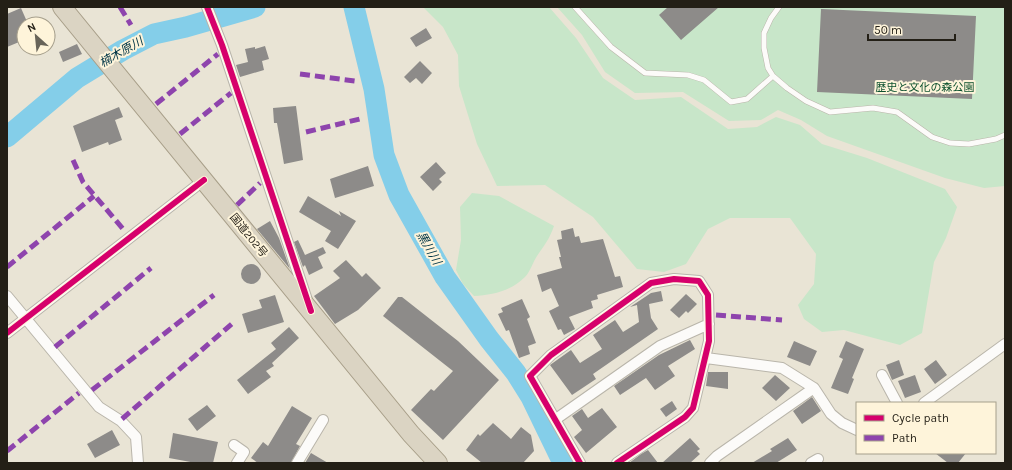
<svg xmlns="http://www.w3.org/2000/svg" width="1012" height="470" viewBox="0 0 1012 470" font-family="Karla,'Noto Sans JP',sans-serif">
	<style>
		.green { fill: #c8e6c9 }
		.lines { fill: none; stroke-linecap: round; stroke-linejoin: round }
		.river { stroke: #84cee9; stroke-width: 21 }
		.building { fill: #8d8b89 }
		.lane-casing { stroke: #b9b5aa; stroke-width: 6 }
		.street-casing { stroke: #b9b5aa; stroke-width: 12 }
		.highway-casing { stroke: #a79e88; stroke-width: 20 }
		.lane { stroke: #fcfbf9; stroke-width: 5 }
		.street { stroke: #fcfbf9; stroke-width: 10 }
		.highway { stroke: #dbd4c3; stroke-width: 18 }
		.quiet { stroke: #8e44ad; stroke-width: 5; stroke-dasharray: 10 5; stroke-linecap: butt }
		.cycleway-casing { stroke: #fef4da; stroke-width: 8 }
		.cycleway { stroke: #d6006c; stroke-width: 6 }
		.labels { text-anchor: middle; stroke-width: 4; stroke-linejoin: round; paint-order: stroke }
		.park-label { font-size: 11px; fill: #0d512e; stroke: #fef4da }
		.street-label { font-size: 11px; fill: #231f16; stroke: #fef4da }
		.water-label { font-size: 12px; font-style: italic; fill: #013546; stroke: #fef4da }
	</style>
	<rect width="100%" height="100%" fill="#e9e4d5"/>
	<path class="green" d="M423,7H549L576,38L603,78L635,100L681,97L728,129L757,127L776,117L800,125L822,144L867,158L945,189L957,207L946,238L934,262L922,333L900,345L844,330L822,332L804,319L798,305L814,284L816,254L790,218H730L708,229L686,264L664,272L637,269L593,217L545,185L497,186L477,144L459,86L458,55L443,27Z
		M557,7H1005V186L984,188L945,178L827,136L801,120L778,110L761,120L729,121L683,92L635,93L605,72L582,35Z
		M472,193L499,196L554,226C550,238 544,246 537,256C533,262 530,272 525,277C511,291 492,295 474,296L463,284L456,270L461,240L460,207Z"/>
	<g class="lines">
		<path class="river" d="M354,7L374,89L384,155L399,195L445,277L489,339L516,373L531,397L563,463
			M7,137L77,78L123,50L154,34L186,27L255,7"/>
	</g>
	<path class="building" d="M668,7H719L681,40L659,15Z
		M21,8L28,24H24V40L7,47V14Z
		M821,9L976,16L972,99L817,92Z
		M426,28L432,38L416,47L410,38Z
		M77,44L82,54L63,62L59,52Z
		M265,46L269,59L262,61L264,70L240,77L236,65L248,62L245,49L255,47V49Z
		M420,61L432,73L422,84L416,78L410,83L404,77Z
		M296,106L303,160L284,164L277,123H274L273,108Z
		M119,107L123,117L115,120L122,140L109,145L108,142L82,152L73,126Z
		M436,162L446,173L439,179L442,182L433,191L420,177Z
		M368,166L374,186L335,198L330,179Z
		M308,196L341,216L339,211L356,221L338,249L325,241L331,231L299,212Z
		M270,221L279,238L290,269L257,229Z
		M573,228L575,237L579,236L581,243L603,239L615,277L620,276L623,287L597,295L598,299L591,301L593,308L569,317L575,329L564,335L561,329L558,330L549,311L559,306L551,288L542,292L537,275L562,268L559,257H561L557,240L562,239L561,231Z
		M298,240L305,255L323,247L326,253L318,257L323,268L309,275L305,265L303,267L294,242Z
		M346,260L362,277L366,273L381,288L358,310L335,324L314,296L340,278L333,271Z
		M241 274a10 10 0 1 1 20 0a10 10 0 1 1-20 0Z
		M661,291L663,301L649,304L651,318L658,329L593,374L596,379L572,395L550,365L571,350L580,363L602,349L593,335L615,320L623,332L639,322L637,305L630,307L651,293Z
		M686,294L697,304L688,313L686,311L679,318L670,310Z
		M275,295L284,322L248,333L242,314L262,308L259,300Z
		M398,297H402L458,341L499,380L443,440L411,410L431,389L434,391L453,371L383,316Z
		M522,299L530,317L527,319L536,343L528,346L530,354L519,358L509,330L506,331L498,314L503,312L501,308Z
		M289,327L299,338L272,363L274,366L266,371L271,377L248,394L237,380L276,349L271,343Z
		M690,340L695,349L668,366L675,376L655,390L646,378L620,395L614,386L659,355Z
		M794,341L817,351L810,366L787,357Z
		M846,341L864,349L852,378L854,379L848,394L831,388L843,359L839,357Z
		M899,360L904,375L892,380L886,365Z
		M936,360L947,375L935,384L924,369Z
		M708,372H728V389L706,386Z
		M775,375L790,388L776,401L762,388Z
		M915,375L921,392L905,398L898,381Z
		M812,397L821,411L802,424L793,411Z
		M672,401L677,409L666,417L660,409Z
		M207,405L216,416L197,431L188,419Z
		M292,406L312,418L296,444L300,446L291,463H258L251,458L263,442L268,446Z
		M602,408L617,427L586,453L574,437L582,430L572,416L582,409L588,418Z
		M493,423L511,439L521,427L531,435L534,451L523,463H482L466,450L478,434L480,436Z
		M112,430L120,445L95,458L87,444Z
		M173,433L218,442L213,463H196L169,458Z
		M690,438L700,449L697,451L700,454L690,463H662Z
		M788,438L797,450L776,463H752L772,451L770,449Z
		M648,450L658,463H629L641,454Z
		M311,453L328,463H305Z
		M935,453H966L958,463H948Z"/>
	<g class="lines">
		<g class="lane-casing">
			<path id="lane" d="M575,7L611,47L645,73L688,75L704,80L731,102L747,99L773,76
				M779,7L771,18L764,33V48L768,68L773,76L787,88L806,101L830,112L873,108L897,112L932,137L950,143L969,144L996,139L1005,135"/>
		</g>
		<g class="street-casing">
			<path id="street" d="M207,7L222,45L307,300
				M7,296L99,407L121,421L136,437L138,463
				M7,333L204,180
				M706,358L782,368L814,388L831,414L842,423L857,430
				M882,375L897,403
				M924,403L1005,344
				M556,419L660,346L709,324
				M234,445L244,452L237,463
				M297,463L323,420
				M580,463L530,376L551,355L651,283L674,279L699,281L708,295L709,341L693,408L685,417L617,463
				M710,463L717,456L814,388
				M811,463L818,459"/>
		</g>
		<g class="highway-casing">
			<path id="highway" d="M62,7L411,434L438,463"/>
		</g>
		<use href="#lane" class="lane"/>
		<use href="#street" class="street"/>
		<use href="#highway" class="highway"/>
		<path class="quiet" d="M120,7L131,25
			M300,74L355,81
			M156,104L218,54
			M306,132L364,118
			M180,134L231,93
			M73,160L83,182L124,230
			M237,205L260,183
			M7,267L94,196
			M716,315L782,320
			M55,347L151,268
			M92,390L214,295
			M122,419L234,322
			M7,451L79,393"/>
		<g class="cycleway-casing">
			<path id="cycleway" d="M207,7L222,45L311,311
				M7,333L204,180
				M580,463L530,376L551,355L651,283L674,279L699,281L708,295L709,341L693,408L685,417L617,463"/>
		</g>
		<use href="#cycleway" class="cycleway"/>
	</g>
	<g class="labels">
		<g class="park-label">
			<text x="925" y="91">歴史と文化の森公園</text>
		</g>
		<g class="street-label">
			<text transform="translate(249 235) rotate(51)" y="4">国道202号</text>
		</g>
		<g class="water-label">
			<text transform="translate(121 52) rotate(-30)" y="4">楠木原川</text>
			<text transform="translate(429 248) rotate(60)" y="4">黒川川</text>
		</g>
	</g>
	<rect width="1012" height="470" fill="none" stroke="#231f16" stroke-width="16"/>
	<rect x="856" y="402" width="140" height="52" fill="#fef4da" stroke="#a69f8c"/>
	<rect x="864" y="415" width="20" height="6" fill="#d6006c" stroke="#a69f8c"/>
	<text x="892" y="422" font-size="12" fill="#231f16">Cycle path</text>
	<rect x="864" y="435" width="20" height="6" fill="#8e44ad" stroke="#a69f8c"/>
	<text x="892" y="442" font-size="12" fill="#231f16">Path</text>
	<g transform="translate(36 36) rotate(333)"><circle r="19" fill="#fef4da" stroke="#a69f8c"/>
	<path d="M0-3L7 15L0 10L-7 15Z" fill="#686459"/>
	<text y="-6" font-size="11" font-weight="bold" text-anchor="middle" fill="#231f16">N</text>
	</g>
	<path d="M868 34v6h87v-6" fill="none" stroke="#231f16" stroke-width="2"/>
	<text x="874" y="34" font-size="12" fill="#231f16" stroke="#fef4da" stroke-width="3" paint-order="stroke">50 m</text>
</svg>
